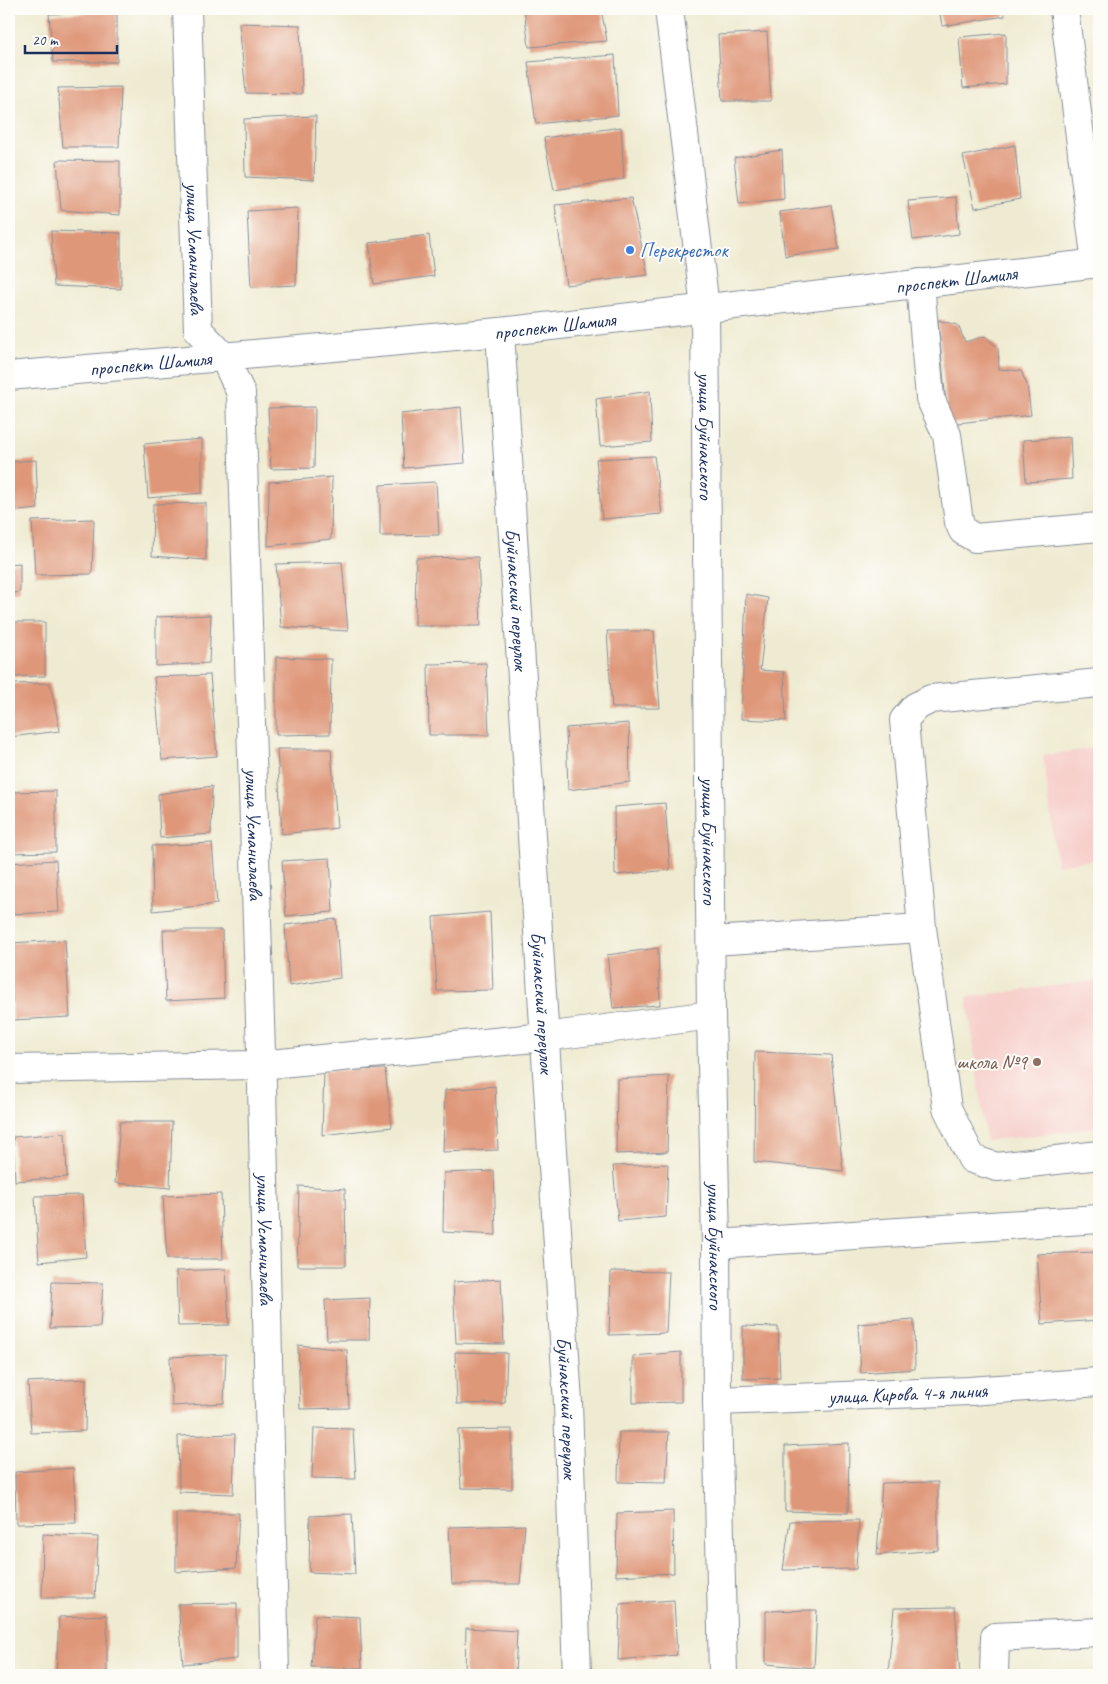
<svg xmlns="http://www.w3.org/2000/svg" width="1108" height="1684" viewBox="0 0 1108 1684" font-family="Caveat,sans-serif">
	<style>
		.built { fill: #f7d0cc }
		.building { fill: #df9779 }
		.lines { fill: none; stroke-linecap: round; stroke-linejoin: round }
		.minor-casing { stroke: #858d98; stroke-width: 30 }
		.minor { stroke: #fff; stroke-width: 28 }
		.shop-dot { fill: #3f7fe0; stroke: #fdfcf7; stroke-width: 2 }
		.education-dot { fill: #8d6e63; stroke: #fdfcf7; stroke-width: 2 }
		.labels { text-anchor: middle; stroke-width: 4; stroke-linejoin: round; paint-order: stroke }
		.street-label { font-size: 20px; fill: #1b2f5e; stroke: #fdfcf7 }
		.shop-label { font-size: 20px; fill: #366cbe; stroke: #fdfcf7; text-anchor: start }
		.education-label { font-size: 20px; fill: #785e54; stroke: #fdfcf7; text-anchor: end }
	</style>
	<rect width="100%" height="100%" fill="#fdfcf7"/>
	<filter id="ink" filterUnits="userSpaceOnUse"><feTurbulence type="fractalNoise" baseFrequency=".02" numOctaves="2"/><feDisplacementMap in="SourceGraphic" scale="10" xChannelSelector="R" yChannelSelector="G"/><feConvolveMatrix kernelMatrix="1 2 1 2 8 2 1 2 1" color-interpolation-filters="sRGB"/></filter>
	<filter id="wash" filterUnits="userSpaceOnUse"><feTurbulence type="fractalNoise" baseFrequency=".0096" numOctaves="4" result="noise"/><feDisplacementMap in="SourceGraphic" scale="20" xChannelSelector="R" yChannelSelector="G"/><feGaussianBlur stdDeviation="1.12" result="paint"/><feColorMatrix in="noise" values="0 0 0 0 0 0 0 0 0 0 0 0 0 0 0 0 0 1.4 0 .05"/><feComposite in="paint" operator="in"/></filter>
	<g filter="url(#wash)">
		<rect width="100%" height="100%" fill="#efebd2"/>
		<path class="built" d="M1099,748V859L1057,865L1043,755Z
			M1099,980V1127L986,1141L967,997Z"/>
		<g id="blocks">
			<path class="building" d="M524,9H601L607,41L529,47Z
				M939,9H1004L1005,16L942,26Z
				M117,12V62H53L49,14Z
				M239,23L300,25L302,94L246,93Z
				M767,32L771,101H722L718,35Z
				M1006,33V84L963,88L959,37Z
				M615,55L618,115L536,124L528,62Z
				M121,87L119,147H63L58,88Z
				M316,116L314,180L245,177L244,119Z
				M621,127L624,179L554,190L544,138Z
				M1015,145L1020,199L975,208L963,156Z
				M782,150L784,199L739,204L734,158Z
				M57,160L120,161V215L61,210Z
				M956,197L959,234L913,240L908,201Z
				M631,198L648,275L566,285L555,205Z
				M831,205L839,249L785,256L780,212Z
				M298,208L296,285L251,287L247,211Z
				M51,231L121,233V289L54,286Z
				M429,235L434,276L374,284L369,243Z
				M938,320L958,325L965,342L985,336L998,348L999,369L1021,371L1027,385L1031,415L948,424Z
				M650,391L652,442L600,446L596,399Z
				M315,407L314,468L271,469L268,408Z
				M461,407L465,463L404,468L401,414Z
				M1070,437L1072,479L1026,482L1023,440Z
				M202,439V493L148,498L144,444Z
				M654,456L662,514L602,519L596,459Z
				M36,460L38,509L9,512V462Z
				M332,477L331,539L268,546L269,482Z
				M436,482L439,535L380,536V485Z
				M206,503V560L152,556L153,504Z
				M94,519L92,574L35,575L32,521Z
				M478,557L481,626H415L416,558Z
				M342,562L348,631L281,627L276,564Z
				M20,563V592L9,594V564Z
				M746,594L768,598L760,670L784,672L786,721L741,719Z
				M211,615L209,663L156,666V617Z
				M9,622H45V676L9,677Z
				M607,631H654L660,708H612Z
				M276,657L331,659L330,734L276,735Z
				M486,663L489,735H429L428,664Z
				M210,675L217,756L162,760L154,677Z
				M50,683L60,731L9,737V684Z
				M629,723L630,782L568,790L566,728Z
				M277,749H331L337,828L282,834Z
				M212,786L211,834L160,838L158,794Z
				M56,791V852L9,853V792Z
				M665,803L670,870L615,875L614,807Z
				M212,843L217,904L153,911L152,846Z
				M330,858L333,912L286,916L282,861Z
				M56,860L59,912L9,914V863Z
				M490,912L493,990L437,991L433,917Z
				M336,919L340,978L289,986L285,925Z
				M163,930H222L224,998L166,1001Z
				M65,940L70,1017L13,1020L9,943Z
				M658,948L660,1005L613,1008L607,955Z
				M755,1052L831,1055L843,1171L754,1162Z
				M385,1069L392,1127L322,1135L324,1071Z
				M669,1076L667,1152L616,1154L617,1079Z
				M495,1086L498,1150L443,1152L445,1090Z
				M120,1122H172L170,1188L115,1183Z
				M65,1133L67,1177L15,1181L13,1137Z
				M668,1164L666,1217L618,1221L613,1166Z
				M494,1171L496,1235L443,1232L444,1173Z
				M299,1186L345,1189L346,1266H297Z
				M221,1194L223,1259H167L163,1196Z
				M82,1195L86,1257L39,1262L35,1196Z
				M1099,1252V1320L1042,1324L1037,1254Z
				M226,1269L229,1325L178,1326L176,1271Z
				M611,1271L669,1272L666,1333L609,1335Z
				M501,1279L504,1344L456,1343L453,1282Z
				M52,1282L103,1283L100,1327L50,1328Z
				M370,1298L369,1340H327L325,1300Z
				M914,1320L915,1369L861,1373L858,1324Z
				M743,1326L778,1327L780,1378L743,1379Z
				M298,1345L347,1350L349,1408L300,1409Z
				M455,1352L507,1353L505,1403L457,1404Z
				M681,1352V1402L633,1403V1356Z
				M226,1354L224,1403L172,1406L170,1357Z
				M86,1379L85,1431L31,1433L28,1382Z
				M314,1428L353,1429L356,1479L312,1478Z
				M512,1429V1489L461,1488L458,1430Z
				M619,1432H669L666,1483L618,1482Z
				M235,1434L233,1494L179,1492L178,1436Z
				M849,1443L848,1513L785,1511V1446Z
				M73,1468L76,1523L16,1524L15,1472Z
				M938,1482V1550L877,1555L882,1483Z
				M673,1511L674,1573L616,1576L617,1513Z
				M176,1513H239L236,1568L176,1572Z
				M352,1514L355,1574L309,1572L310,1516Z
				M859,1520L856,1569L783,1570L790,1521Z
				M525,1525L520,1584H452L449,1527Z
				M43,1534L98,1537L95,1598H42Z
				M674,1600L677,1655L618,1660L620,1604Z
				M237,1603V1659L183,1664L178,1604Z
				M955,1607L960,1675L888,1674L894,1608Z
				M817,1610L814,1668L766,1664V1611Z
				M107,1615V1675H56L59,1617Z
				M315,1615L360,1617L362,1668L311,1667Z
				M466,1628L517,1631L515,1675H465Z"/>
		</g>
	</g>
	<g filter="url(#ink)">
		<use href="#blocks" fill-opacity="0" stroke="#858d98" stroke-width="1"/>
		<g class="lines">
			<g class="minor-casing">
				<g id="minor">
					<path id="s1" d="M187,9L198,330L224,357L241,393L262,1087L275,1675"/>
					<path id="s2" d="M669,9L705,308L711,1015L716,1244L717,1401L723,1675"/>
					<path d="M1064,9L1096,264"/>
					<path d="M920,283L930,398L947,435L959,522L963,531L975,538L1099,527"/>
					<path id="s3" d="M500,332L568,1403L577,1675"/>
					<path id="s4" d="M9,376L500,332L1099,263"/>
					<path d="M1099,683L931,699L915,707L904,720L922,928L947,1108L972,1159L997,1167L1099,1155"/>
					<path d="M711,941L922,928"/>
					<path d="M9,1069L260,1065L545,1037L711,1015"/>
					<path d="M716,1244L1099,1219"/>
					<path id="s5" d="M717,1401L969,1391L1099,1382"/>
					<path d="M994,1675L995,1637L1099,1632"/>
				</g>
			</g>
			<use href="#minor" class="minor"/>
		</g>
	</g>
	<circle class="shop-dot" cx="630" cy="250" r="5"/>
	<circle class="education-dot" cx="1037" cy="1062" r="5"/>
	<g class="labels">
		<g class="street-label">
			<text dy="7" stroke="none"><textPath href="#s1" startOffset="240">улица Усманилаева</textPath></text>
			<text dy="7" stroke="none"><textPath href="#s4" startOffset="952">проспект Шамиля</textPath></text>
			<text dy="7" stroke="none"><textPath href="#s4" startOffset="548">проспект Шамиля</textPath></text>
			<text dy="7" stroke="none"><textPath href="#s4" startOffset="142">проспект Шамиля</textPath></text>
			<text dy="7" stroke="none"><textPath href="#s2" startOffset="429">улица Буйнакского</textPath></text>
			<text dy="7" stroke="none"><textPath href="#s3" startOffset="268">Буйнакский переулок</textPath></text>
			<text dy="7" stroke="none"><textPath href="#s1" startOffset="840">улица Усманилаева</textPath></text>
			<text dy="7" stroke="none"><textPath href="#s2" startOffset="834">улица Буйнакского</textPath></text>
			<text dy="7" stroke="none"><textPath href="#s3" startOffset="672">Буйнакский переулок</textPath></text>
			<text dy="7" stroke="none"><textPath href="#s1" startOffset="1245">улица Усманилаева</textPath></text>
			<text dy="7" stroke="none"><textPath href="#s2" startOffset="1239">улица Буйнакского</textPath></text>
			<text dy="7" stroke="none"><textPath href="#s5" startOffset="191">улица Кирова 4-я линия</textPath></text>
			<text dy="7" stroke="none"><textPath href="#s3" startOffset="1078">Буйнакский переулок</textPath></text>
		</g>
		<g class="shop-label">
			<text x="640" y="257">Перекресток</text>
		</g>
		<g class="education-label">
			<text x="1027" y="1069">школа №9</text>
		</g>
	</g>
	<rect width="1108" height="1684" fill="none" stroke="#fdfcf7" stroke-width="30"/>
	<path d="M25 45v8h92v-8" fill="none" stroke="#1b2f5e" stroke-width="2.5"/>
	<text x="32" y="45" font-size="15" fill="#1b2f5e" stroke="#fdfcf7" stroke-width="4" paint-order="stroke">20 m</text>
</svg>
